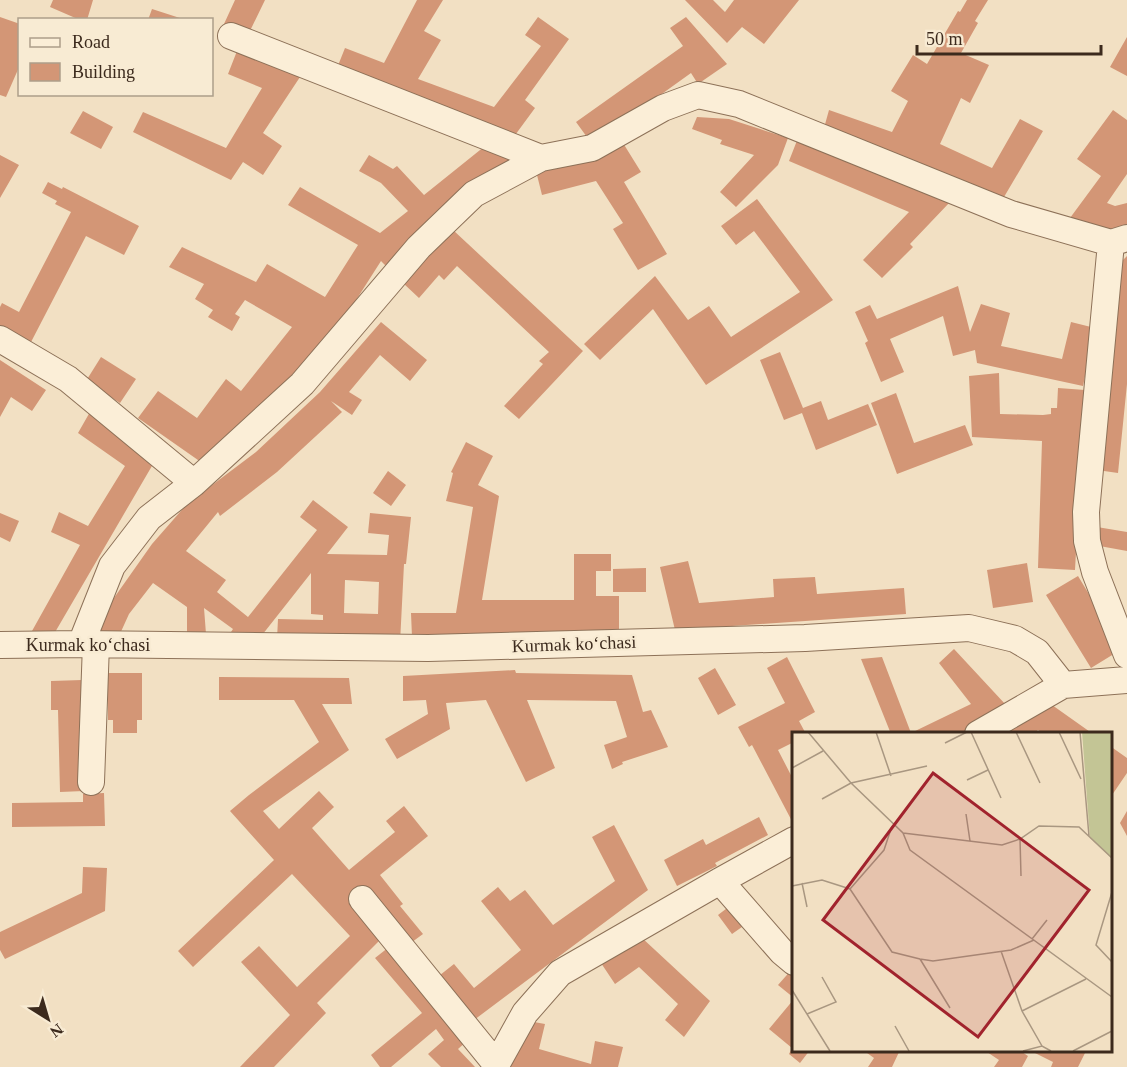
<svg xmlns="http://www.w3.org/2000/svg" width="1127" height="1067" viewBox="0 0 1127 1067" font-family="Georgia,serif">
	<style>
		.building { fill: #d39676; fill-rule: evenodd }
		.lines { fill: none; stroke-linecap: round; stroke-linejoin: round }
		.minor-casing { stroke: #8d7158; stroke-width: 28 }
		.minor { stroke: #fbeed7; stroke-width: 26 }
		.labels { text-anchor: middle; stroke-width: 5; stroke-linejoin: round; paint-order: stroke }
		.street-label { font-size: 18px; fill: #3c2a1d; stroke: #f8ebd3 }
		.inset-road { fill: none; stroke: #a99781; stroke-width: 1.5 }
		.view { fill: #a1232d; fill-opacity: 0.15; stroke: #a1232d; stroke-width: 3 }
		.inset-edge { fill: none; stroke: #3c2a1d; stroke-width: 3 }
	</style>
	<rect width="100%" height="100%" fill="#f2e0c3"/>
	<path class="building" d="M53,0H93L87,20H80L50,7Z
		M235,0H265L248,35L224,24Z
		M417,0H443L424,31L441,40L418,79L494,107L541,46L525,35L538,17L569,39L525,100L535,108L510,142L335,73L345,48L384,63Z
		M685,0H713L725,12L734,0H799L764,44L742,27L727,43Z
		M967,0H988L975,21L978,23L961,53L989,65L970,103L961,98L940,144L992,168L1020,119L1043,131L1004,197L906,158L824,128L829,110L892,132L908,101L891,91L913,55L927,64L958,11L960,12Z
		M152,9L183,19V20H148Z
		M0,17L20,24V65L6,97L0,95Z
		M686,17L727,64L698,84L691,73L592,144L576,122L683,46L670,28Z
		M1127,37V76L1110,67Z
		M237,51L300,77L263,133L282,146L263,175L243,162L231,180L133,132L143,112L226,148L262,88L228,74Z
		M1113,110L1127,120V174L1107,203L1115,206L1127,203V230L1115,233L1070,218L1101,176L1077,159Z
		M83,111L113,127L101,149L70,133Z
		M697,117L729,119L788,138L778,165L736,207L720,192L754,155L720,144L722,140L692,129Z
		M798,138L950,202L910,244L913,247L882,278L863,260L909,212L789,161Z
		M490,142L516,156L386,266L381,261L337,330L208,467L138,418L158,391L197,418L226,379L241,391L292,327L245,300L235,314L240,317L232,331L208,317L213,310L195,299L204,284L169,267L182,247L256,282L267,264L325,297L358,245L288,205L300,187L380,233L408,211L381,183L359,171L369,155L393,169L397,166L424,195Z
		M623,143L641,172L624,182L667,254L638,270L613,229L623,223L596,181L542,195L536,171Z
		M0,155L19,165L0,198Z
		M48,182L62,189L63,187L139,226L124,255L86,236L30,344L0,328V307L2,303L19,312L71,212L55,204L57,201L42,193Z
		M757,199L833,300L706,385L653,309L600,360L584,344L655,276L688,320L709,306L731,337L800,292L754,231L736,245L721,226Z
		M453,230L583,351L519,419L504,406L543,364L539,361L549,352L457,266L444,280L439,275L419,298L403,283Z
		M1127,256V384L1118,473L1097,470L1109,347L1122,261Z
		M958,286L970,332L981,304L1010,313L1001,346L1062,359L1071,322L1095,328L1083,386L977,363L975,350L953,356L943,316L890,339L904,372L881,382L865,343L868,341L855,312L870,305L877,319Z
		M381,322L427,360L410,381L380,355L349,392L362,400L352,415L331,401L342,412L277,472L220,516L218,512L186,551L226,580L217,592L248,617L317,530L300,517L313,500L348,527L327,554L387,555L389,535L368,533L370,513L411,517L406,564H404L400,643L277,639L278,619L323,620V615L311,614V573L255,644L225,641L233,629L204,608L206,634H187V607L153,583L129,614L119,636L100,632L109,605L152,544L187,504L256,452L320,392ZM345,580L379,582L378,614L344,613Z
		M780,352L803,408L821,401L828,420L868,404L877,425L816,450L802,413L784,420L760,360Z
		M101,357L136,379L120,403L86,381Z
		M0,360L46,390L32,411L11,397L0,417Z
		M999,373L1000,414L1043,415L1051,414V408H1057L1058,388L1085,390L1075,570L1038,568L1042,441L972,437L969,376Z
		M896,393L914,443L965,425L973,445L897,474L871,403Z
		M90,412L156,459L54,634L32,631L80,545L51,532L59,512L88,526L125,466L78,433Z
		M466,442L493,456L478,485L499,496L482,600H574V554H611V571H596V596H619V634H477L476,641L412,637L411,613H456L473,507L446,501L453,473L451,472Z
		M388,471L406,485L391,506L373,493Z
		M0,513L19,521L10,542L0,537Z
		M1097,527L1127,532V551L1094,545Z
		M688,561L699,603L774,597L773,579L815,577L817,594L904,588L906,614L675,630L660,567Z
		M1027,563L1033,602L993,608L987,570Z
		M646,568V592H613V569Z
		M1078,576L1122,649L1091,668L1046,595Z
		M954,649L1006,705L969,734H891L861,659L882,657L911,733L971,704L939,663Z
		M787,657L815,712L799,721L806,734H794V742L778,750L794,781V825L752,745L749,747L738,727L785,703L767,668Z
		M715,668L736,705L718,715L698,678Z
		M515,670L516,673L632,675L643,712L651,710L668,747L622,762L623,764L612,769L604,745L627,737L616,701L527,700L555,768L526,782L486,700L446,703L450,729L397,759L385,739L428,714L426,700L403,701V676Z
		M108,673H142V720H137V733H113V720H108Z
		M219,677L349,678L352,704H322L349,750L263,811L279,829L319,791L334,807L312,828L349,870L395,832L386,821L404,806L428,836L380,875L403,904L400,906L423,934L408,945L363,889L349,899L385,935L317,1003L326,1013L274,1067H240L290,1015L241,962L259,946L297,987L350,936L292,874L193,967L178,951L274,860L230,811L249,795L319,742L294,700H219Z
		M82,680L84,791L60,792L58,710H51V681Z
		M1045,700L1093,734H1044L1038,730L1033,734H996Z
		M1110,746L1127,758V773L1110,798Z
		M104,793L105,826L12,827V803L83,802V794Z
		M1127,811V836L1120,823Z
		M759,817L768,835L715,863L717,866L677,886L664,860L703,839L706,845Z
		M614,825L648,890L470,1023L435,979L454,964L474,988L521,950L481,901L498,887L510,901L525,890L553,925L615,881L592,837Z
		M83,867L107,868L105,911L5,959L0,950V932L82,893Z
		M735,902L749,922L732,934L718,915Z
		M641,937L710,1001L684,1037L665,1020L678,1004L639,967L615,984L601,963Z
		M389,947L467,1041L458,1049L475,1067H441L428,1054L444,1040L436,1029L391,1067H380L371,1055L422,1013L375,958Z
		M793,968L794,969V998L778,985Z
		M794,999V1050H810L800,1063L789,1054L792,1048L769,1029Z
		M534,1022L545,1024L539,1049L591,1064L595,1041L623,1047L618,1067H510L514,1046Z
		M863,1050H900L892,1067H868L874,1058Z
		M984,1050H1019L1028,1056L1022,1067H994L999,1060Z
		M1029,1050H1080L1085,1053L1078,1067H1051L1053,1062Z"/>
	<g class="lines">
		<g class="minor-casing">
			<path id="minor" d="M231,36L541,158
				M1111,243L1086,512L1087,541L1095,572L1127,655
				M0,339L68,379L194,483
				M81,644L112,566L149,518L194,483L302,384L419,247L474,194L541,158L592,148L663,108L698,95L739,104L1011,214L1111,243L1127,238
				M0,645L81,644L428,648L805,638L969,628L1015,639L1037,652L1063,685L1127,680
				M978,734L1063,685
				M91,782L96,644
				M720,881L782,952L794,962
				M362,899L496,1064
				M495,1067L525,1013L560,973L720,881L794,840"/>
		</g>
		<use href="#minor" class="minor"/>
	</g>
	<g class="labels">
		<g class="street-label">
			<text transform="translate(574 644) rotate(-2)" y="6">Kurmak koʻchasi</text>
			<text x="88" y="651">Kurmak koʻchasi</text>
		</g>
	</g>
	<g transform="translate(792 732)">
		<rect width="320" height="320" fill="#f2e0c3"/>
		<path d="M290,0H319V126L298,106Z" fill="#c3c595"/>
		<path class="inset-road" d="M16,0L59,51L111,101L118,118L320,265M84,0L99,44M179,0L209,66M224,0L248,51M267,0L289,47M288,0L297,104M153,11L175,0M0,36L31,19M175,48L196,38M30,67L59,51L135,34M174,82L178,109M111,101L210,113L228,107L247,94L287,95L320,126M228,107L229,144M10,151L15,175M0,154L30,148L58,157L100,220L128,227L141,229L219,218L242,208M58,157L92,118L100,94M320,160L304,213L320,230M240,207L255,188M209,219L230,279L250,314M128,227L158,276M0,258L38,319M230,279L294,247M15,282L44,270L30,245M103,294L117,319M231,319L250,314L259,319M281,319L320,299"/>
		<path class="view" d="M141,41L297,158L186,305L31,188Z"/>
		<rect width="320" height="320" class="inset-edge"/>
	</g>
	<rect x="18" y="18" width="195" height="78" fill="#f8ebd3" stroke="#ad9e8a" stroke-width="1.5"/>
	<rect x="30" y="38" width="30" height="9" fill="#fbeed7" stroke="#ad9e8a" stroke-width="1.5"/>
	<text x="72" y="48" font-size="18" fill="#3c2a1d">Road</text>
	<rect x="30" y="63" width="30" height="18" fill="#d39676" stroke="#ad9e8a" stroke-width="1.5"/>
	<text x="72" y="78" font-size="18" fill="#3c2a1d">Building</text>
	<g transform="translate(48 1019) rotate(143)" stroke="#f8ebd3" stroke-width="4.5" paint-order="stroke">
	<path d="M0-4.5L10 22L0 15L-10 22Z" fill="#3c2a1d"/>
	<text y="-9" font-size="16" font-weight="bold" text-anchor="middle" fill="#3c2a1d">N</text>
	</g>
	<path d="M917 45v9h184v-9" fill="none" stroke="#3c2a1d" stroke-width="3"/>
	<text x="926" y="45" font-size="18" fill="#3c2a1d" stroke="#f8ebd3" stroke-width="4.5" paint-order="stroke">50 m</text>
</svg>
